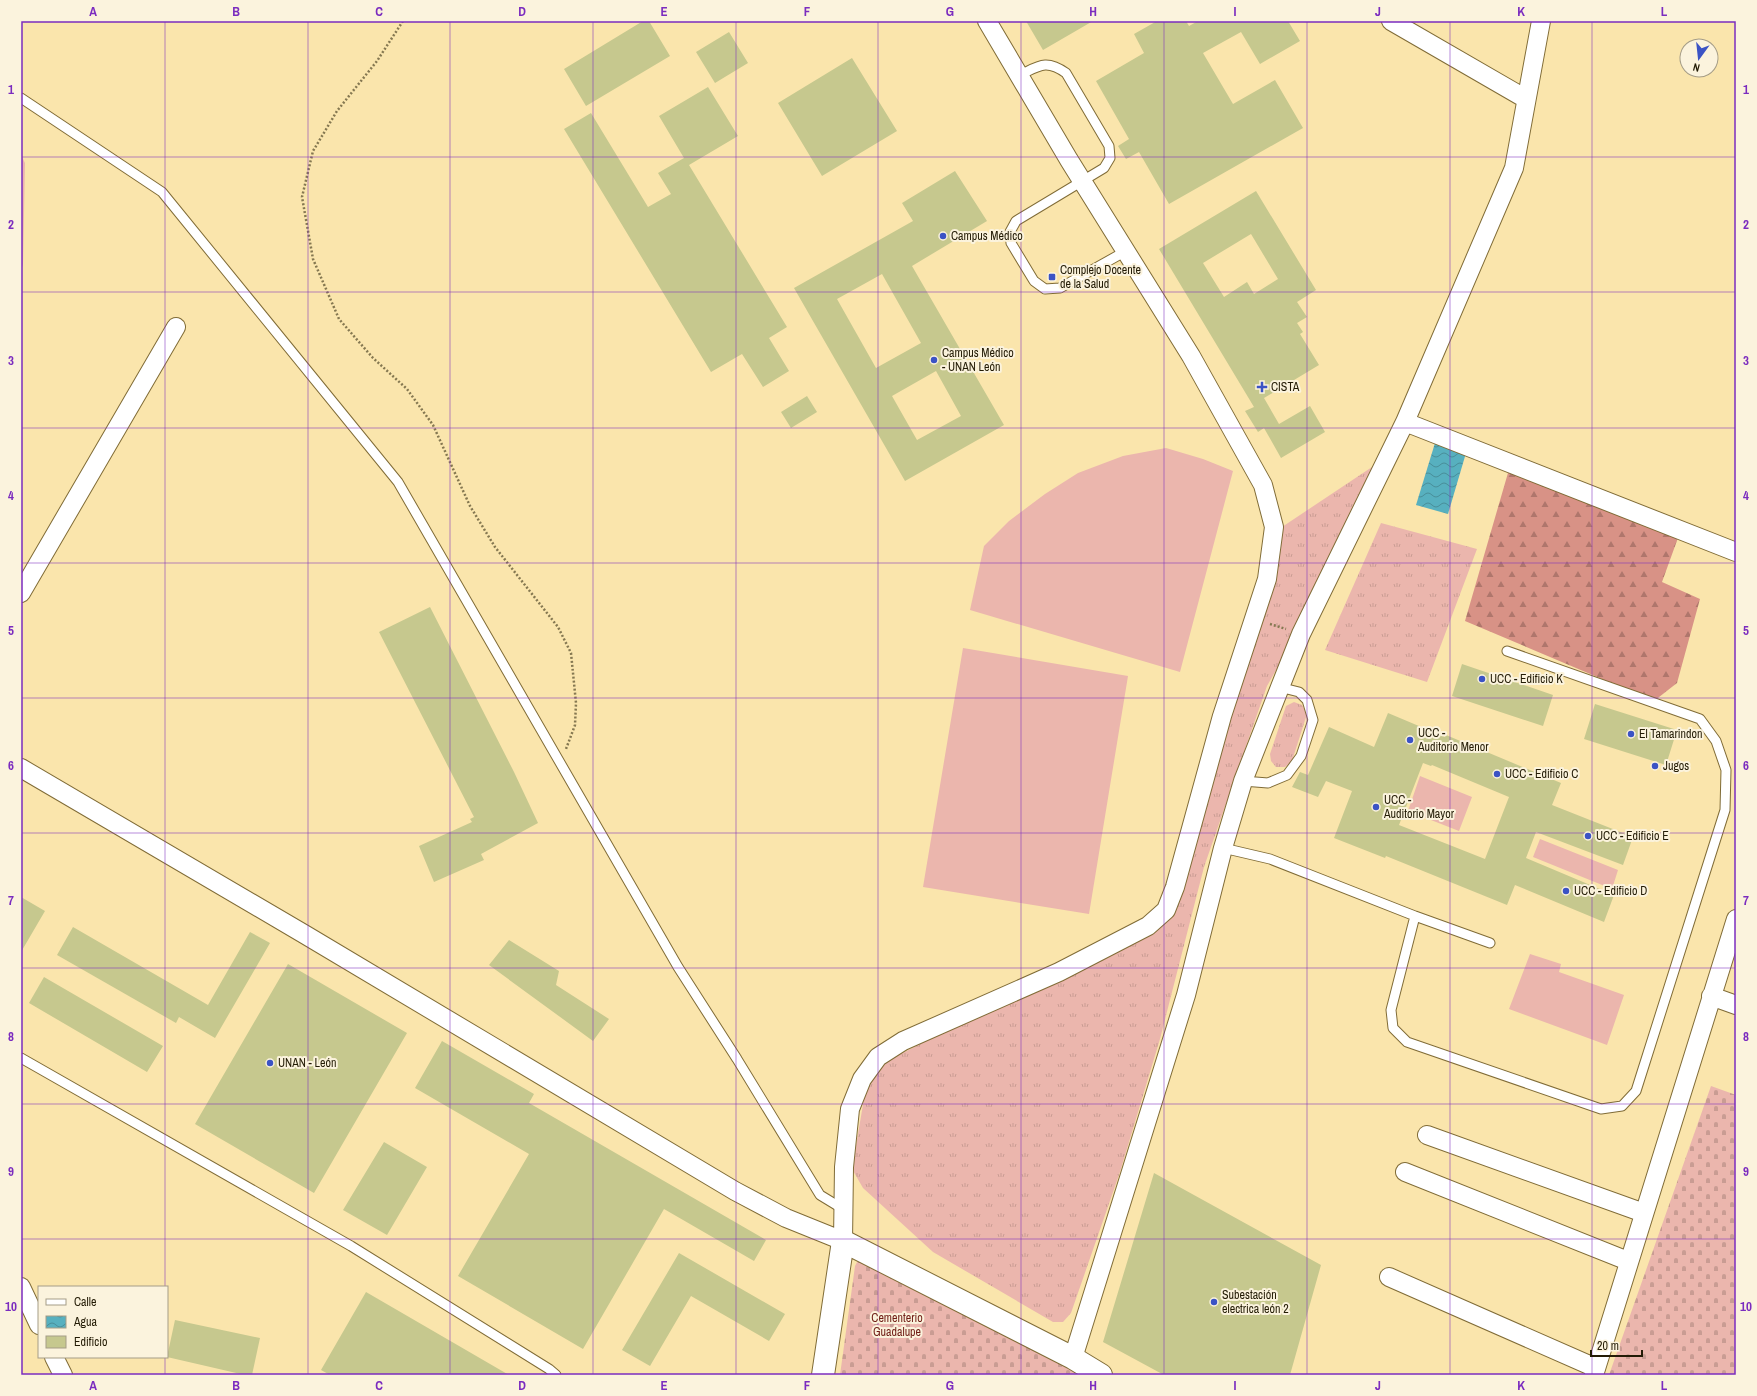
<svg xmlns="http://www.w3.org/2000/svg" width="1757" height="1396" viewBox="0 0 1757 1396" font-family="'Archivo Narrow',sans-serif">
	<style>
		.grass { fill: url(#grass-tufts) }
		.forest { fill: url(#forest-firs) }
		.cemetery { fill: url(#cemetery-stones) }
		.garden { fill: #ebb6ad }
		.water { fill: url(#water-waves) }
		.building { fill: #c6c88e; fill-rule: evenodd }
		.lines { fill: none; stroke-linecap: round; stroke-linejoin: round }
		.lane-casing { stroke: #806c37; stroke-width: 11 }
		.street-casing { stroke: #806c37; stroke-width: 20 }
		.secondary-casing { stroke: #806c37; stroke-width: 24 }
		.path { stroke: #857851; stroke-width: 2.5; stroke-dasharray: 2 2; stroke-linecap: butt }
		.lane { stroke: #fff; stroke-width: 9 }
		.street { stroke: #fff; stroke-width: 18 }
		.secondary { stroke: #fff; stroke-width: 22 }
		.grid { fill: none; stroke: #7b2cbf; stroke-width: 1; stroke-opacity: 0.55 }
		.poi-dot { fill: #3b53c5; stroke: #fbf3dd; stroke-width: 1.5 }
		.labels { text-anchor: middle; stroke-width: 4; stroke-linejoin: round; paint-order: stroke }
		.poi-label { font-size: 12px; fill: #231b05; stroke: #fbf3dd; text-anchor: start }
		.park-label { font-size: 12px; fill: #6f1c14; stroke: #fbf3dd }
		.neatline { fill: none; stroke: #7b2cbf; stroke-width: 1.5 }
		.grid-label { font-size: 13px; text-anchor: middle; font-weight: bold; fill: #7b2cbf }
	</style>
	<defs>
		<pattern id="grass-tufts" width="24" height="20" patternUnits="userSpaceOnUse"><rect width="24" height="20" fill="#ebb6ad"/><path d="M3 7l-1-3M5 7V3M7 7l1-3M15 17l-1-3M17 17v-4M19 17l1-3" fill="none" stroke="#c99c93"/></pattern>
		<pattern id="forest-firs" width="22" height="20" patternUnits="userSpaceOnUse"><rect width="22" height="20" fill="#d89286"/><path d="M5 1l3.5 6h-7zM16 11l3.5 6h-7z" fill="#af766c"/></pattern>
		<pattern id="cemetery-stones" width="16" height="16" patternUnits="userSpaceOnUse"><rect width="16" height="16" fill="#ebb6ad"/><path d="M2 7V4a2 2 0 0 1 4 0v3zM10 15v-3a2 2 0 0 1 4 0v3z" fill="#c99c93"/></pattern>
		<pattern id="water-waves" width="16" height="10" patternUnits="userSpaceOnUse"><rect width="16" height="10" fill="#57b0bf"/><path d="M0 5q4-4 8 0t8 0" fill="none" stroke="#488e99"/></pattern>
	</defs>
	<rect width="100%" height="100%" fill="#fae5ac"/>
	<path class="grass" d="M1375,465L1308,614L1267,686L1204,867L1160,1039L1120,1172L1071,1313L1063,1322H1053L933,1252L863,1188L852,1169L867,1081L889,1060L934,1037L1100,961L1156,932L1182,895L1216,759L1282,527Z
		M1381,523L1477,549L1427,682L1325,650Z
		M1294,702L1302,705L1307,714L1292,761L1285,767H1276L1271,761L1270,754L1286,706Z"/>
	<path class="forest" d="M1510,466L1683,524L1662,582L1700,599L1677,683L1654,701L1465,621Z"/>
	<path class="cemetery" d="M1711,1086L1736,1095V1375H1609Z
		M864,1249L1090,1375H840L855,1266Z"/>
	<path class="garden" d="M21,155L25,163L23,264L21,271Z
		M1166,448L1203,459L1233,471L1180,672L970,610L984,546L1009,521L1045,494L1078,473L1123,456Z
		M963,648L1128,676L1089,914L923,887Z
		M1420,776L1472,797L1459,831L1408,811Z
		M1540,839L1618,870L1612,889L1533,857Z
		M1530,954L1561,964L1559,972L1624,995L1607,1045L1509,1009Z"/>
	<path class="water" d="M1435,443L1466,453L1448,514L1416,505Z"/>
	<path class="building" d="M643,21H649L670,56L586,106L564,69Z
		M1026,21H1093L1043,50Z
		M1157,21H1186L1189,26L1198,21H1288L1300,41L1260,64L1241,32L1203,53L1233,104L1275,80L1303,128L1169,204L1139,152L1126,159L1118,146L1129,139L1096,81L1144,53L1134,34Z
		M729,32L748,63L715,83L696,52Z
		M852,58L897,131L822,176L778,103Z
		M708,87L738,136L689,165L787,327L769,338L789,371L763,387L742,354L711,372L564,129L591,113L648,207L671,194L658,173L684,158L659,116Z
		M955,171L987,221L912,266L1004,425L905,481L794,288L913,221L902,203ZM882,274L921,343L876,368L837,299ZM936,371L961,416L917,440L892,396Z
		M1256,191L1316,290L1297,302L1307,317L1297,323L1303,332L1300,334L1319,365L1264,398L1279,424L1310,406L1325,432L1281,458L1264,428L1258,432L1245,411L1254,407L1159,249ZM1251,234L1278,279L1254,294L1247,282L1224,297L1203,263Z
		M807,396L817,412L791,428L781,412Z
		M430,607L514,772L538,823L481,854L484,860L434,882L419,846L472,822L470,819L474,817L379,632Z
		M1462,664L1553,695L1543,726L1452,696Z
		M1595,704L1677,730L1666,765L1584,739Z
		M1388,713L1445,737L1446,735L1561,783L1552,805L1633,837L1623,865L1536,832L1526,858L1614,895L1604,922L1515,885L1507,905L1386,856L1385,858L1334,838L1352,791L1326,781L1318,797L1292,787L1300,772L1308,775L1329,727L1374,747ZM1423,763L1431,766L1432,765L1509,797L1485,859L1399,825Z
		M21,897L45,911L21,952Z
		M73,927L208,1005L250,932L270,943L215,1038L179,1017L176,1023L57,955Z
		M509,940L559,971L556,985L609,1019L593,1041L489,965Z
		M288,964L407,1033L314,1193L195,1124Z
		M44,977L163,1046L147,1072L29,1003Z
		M442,1041L534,1094L529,1103L766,1240L754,1261L664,1209L583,1349L458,1276L529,1154L415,1088Z
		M384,1142L427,1167L387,1235L343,1210Z
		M1154,1173L1321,1265L1290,1375H1164L1103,1342Z
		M679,1253L785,1314L769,1341L691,1296L650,1366L622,1350Z
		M366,1292L509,1375H330L321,1370Z
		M175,1320L260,1338L252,1375H245L167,1357Z"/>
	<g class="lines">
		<g class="lane-casing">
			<path id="lane" d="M1020,75C1039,66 1046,59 1066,73L1109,146L1110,158L1104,168L1016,221L1010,232L1011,243L1034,281L1045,289L1060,288L1126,251
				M21,98L162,192L398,482L678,967L737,1059L820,1195L843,1209
				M1243,781L1268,783L1287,775L1301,756L1313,720L1307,700L1299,692L1279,687
				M1223,848L1270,859L1415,916L1490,943
				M1415,916L1391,1010L1393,1028L1407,1042L1601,1109L1622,1106L1636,1091L1725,810L1726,770L1716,741L1700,719L1507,651
				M21,1058L351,1246L549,1369L556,1375"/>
		</g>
		<g class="street-casing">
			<path id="street" d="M1391,21L1526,99
				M1405,422L1736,552
				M21,593L176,327
				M21,768L304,934L735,1191L786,1218L843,1241L844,1167L850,1109L862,1079L878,1057L903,1041L1059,972L1148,926L1166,910L1175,887L1222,716L1267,579L1274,527L1263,485L1191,356L1069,160L987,21
				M1711,996L1736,1005
				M1427,1135L1644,1213
				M1405,1172L1628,1261
				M1389,1277L1596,1368
				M21,1287L39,1325
				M54,1357L63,1375
				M1073,1358L1186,995L1223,848L1243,781L1301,634L1405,422L1514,168L1541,21
				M1594,1375L1736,919"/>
		</g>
		<g class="secondary-casing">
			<path id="secondary" d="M823,1375L843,1241L1073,1358L1101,1375"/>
		</g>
		<path class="path" d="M403,21L377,61L337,111L313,151L302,197L313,259L339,319L373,358L407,389L433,425L470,506L495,547L558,627L571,653L576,703L575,725L566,749
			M1270,624L1286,629"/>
		<use href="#lane" class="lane"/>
		<use href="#street" class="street"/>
		<use href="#secondary" class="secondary"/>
	</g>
	<path class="grid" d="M165,21V1287M308,21V1375M450,21V1375M593,21V1375M736,21V1375M878,21V1375M1021,21V1375M1164,21V1375M1307,21V1375M1450,21V1375M1592,21V1375M21,157H1736M21,292H1736M21,428H1736M21,563H1736M21,698H1736M21,833H1736M21,968H1736M21,1104H1736M21,1239H1736M165,1357V1375"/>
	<g class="poi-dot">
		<circle cx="943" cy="236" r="4"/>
		<rect x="1048" y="273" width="8" height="8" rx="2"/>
		<circle cx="934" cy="360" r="4"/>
		<path d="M1260 381h4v4h4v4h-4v4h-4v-4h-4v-4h4z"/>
		<circle cx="1482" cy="679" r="4"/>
		<circle cx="1631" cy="734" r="4"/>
		<circle cx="1410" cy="740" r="4"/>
		<circle cx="1655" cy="766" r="4"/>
		<circle cx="1497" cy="774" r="4"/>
		<circle cx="1376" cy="807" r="4"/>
		<circle cx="1588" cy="836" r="4"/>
		<circle cx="1566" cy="891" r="4"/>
		<circle cx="270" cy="1063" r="4"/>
		<circle cx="1214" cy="1302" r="4"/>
	</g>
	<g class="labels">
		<g class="poi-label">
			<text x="951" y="240">Campus Médico</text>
			<text x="1060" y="274">Complejo Docente<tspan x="1060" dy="14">de la Salud</tspan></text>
			<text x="942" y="357">Campus Médico<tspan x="942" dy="14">- UNAN León</tspan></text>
			<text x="1271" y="391">CISTA</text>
			<text x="1490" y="683">UCC - Edificio K</text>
			<text x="1418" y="737">UCC -<tspan x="1418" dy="14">Auditorio Menor</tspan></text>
			<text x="1639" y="738">El Tamarindon</text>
			<text x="1663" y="770">Jugos</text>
			<text x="1505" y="778">UCC - Edificio C</text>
			<text x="1384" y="804">UCC -<tspan x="1384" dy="14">Auditorio Mayor</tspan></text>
			<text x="1596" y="840">UCC - Edificio E</text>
			<text x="1574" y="895">UCC - Edificio D</text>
			<text x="278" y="1067">UNAN - León</text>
			<text x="1222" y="1299">Subestación<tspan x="1222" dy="14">electrica león 2</tspan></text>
		</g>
		<g class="park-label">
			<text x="897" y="1322">Cementerio<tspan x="897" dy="14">Guadalupe</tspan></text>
		</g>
	</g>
	<rect width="1757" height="1396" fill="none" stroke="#fbf3dd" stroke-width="44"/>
	<rect x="38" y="1286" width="130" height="72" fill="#fbf3dd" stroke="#a59d87"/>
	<rect x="46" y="1299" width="20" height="6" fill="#ffffff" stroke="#a59d87"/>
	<text x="74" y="1306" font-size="12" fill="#231b05">Calle</text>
	<rect x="46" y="1316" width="20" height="12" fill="url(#water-waves)" stroke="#a59d87"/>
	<text x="74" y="1326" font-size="12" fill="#231b05">Agua</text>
	<rect x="46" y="1336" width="20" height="12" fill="#c6c88e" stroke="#a59d87"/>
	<text x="74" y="1346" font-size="12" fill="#231b05">Edificio</text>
	<g transform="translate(1699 58) rotate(195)"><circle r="19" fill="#fbf3dd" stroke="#a59d87"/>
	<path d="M0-3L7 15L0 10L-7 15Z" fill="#3b53c5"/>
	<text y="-6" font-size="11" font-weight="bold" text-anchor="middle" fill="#231b05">N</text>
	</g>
	<path d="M1591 1350v6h51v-6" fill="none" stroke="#231b05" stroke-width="2"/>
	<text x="1597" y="1350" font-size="12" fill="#231b05" stroke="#fbf3dd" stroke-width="3" paint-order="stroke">20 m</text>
	<rect x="22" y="22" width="1713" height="1352" class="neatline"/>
	<g class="grid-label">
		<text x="93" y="16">A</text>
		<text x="236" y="16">B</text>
		<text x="379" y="16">C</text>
		<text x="522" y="16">D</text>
		<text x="664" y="16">E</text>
		<text x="807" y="16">F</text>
		<text x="950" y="16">G</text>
		<text x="1093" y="16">H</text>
		<text x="1235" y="16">I</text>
		<text x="1378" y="16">J</text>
		<text x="1521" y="16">K</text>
		<text x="1664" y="16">L</text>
		<text x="11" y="94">1</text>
		<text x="1746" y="94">1</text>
		<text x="11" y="229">2</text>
		<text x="1746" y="229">2</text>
		<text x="11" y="365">3</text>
		<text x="1746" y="365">3</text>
		<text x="11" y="500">4</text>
		<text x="1746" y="500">4</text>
		<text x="11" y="635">5</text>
		<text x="1746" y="635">5</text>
		<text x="11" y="770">6</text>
		<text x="1746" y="770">6</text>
		<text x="11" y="905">7</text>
		<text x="1746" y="905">7</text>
		<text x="11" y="1041">8</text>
		<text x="1746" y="1041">8</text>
		<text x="11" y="1176">9</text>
		<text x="1746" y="1176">9</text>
		<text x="11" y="1311">10</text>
		<text x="1746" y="1311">10</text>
		<text x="93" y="1390">A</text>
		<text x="236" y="1390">B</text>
		<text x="379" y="1390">C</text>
		<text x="522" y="1390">D</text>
		<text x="664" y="1390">E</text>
		<text x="807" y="1390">F</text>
		<text x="950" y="1390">G</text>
		<text x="1093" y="1390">H</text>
		<text x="1235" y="1390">I</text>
		<text x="1378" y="1390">J</text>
		<text x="1521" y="1390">K</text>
		<text x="1664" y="1390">L</text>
	</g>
</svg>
